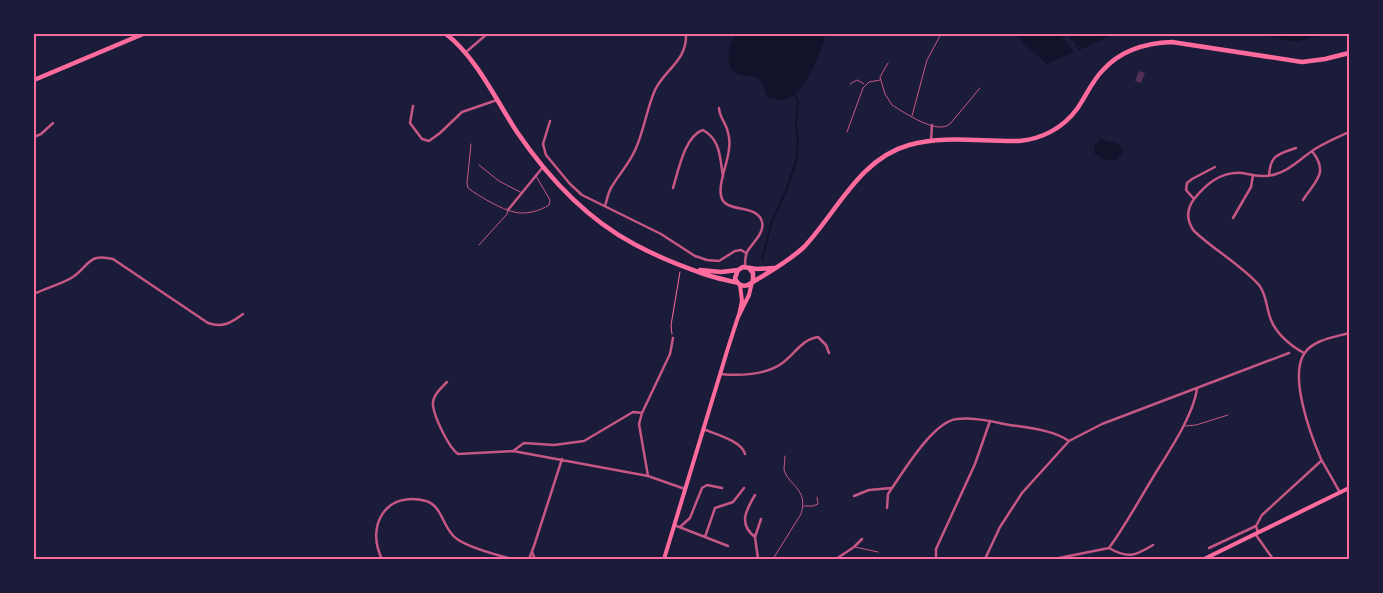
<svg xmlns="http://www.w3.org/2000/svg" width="1383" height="593" viewBox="0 0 1383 593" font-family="Roboto,sans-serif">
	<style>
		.water { fill: #12122b }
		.pier { fill: #1b1b3a }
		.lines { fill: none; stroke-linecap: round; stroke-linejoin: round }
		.stream { stroke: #12122b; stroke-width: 2 }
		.building { fill: #542f53 }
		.path { stroke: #ff6b9d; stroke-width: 1 }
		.service { stroke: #c65784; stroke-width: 1 }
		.minor { stroke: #c65784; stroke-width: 2.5 }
		.secondary { stroke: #ff6b9d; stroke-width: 4 }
		.primary { stroke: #ff6b9d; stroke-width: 4.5 }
		.neatline { fill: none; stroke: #ff6b9d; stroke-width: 2 }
	</style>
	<rect width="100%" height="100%" fill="#1b1b3a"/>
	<path class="water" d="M735,34H825C822,52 807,87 791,97C784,101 775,99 767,98L764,87L756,77C750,76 743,77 737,74C723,65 729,46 735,34Z
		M1016,34H1112L1102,40L1047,64L1025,45Z
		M1262,34H1326L1295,42Z
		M1101,139L1118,144L1124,152L1115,161L1103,159L1094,153L1095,145Z"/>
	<path class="pier" d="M1065,34L1069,37L1073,34L1070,38L1072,41L1076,38L1073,41L1076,45L1079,42L1076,45L1077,47L1082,45L1078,48V51L1075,52L1073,51L1070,54L1073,50L1070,47L1066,49L1070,46L1067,43L1063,46L1067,42L1064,39L1060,42Z"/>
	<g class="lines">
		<path class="stream" d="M762,260L772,221L786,191L796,162L798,139L796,128L798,99L793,94"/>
	</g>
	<path class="building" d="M1139,71L1145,73L1141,83L1135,81Z"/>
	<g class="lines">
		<path class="path" d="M672,334L671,325L680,272"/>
		<path class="service" d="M888,63L880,77L885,94L892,105C905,113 937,135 950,124L980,88
			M850,84L857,80L864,84
			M912,116L927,60L941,34
			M847,132L863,88L869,82L880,80
			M471,144L467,183L468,188C478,196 503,210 514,212C525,215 540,211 549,205L550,200L536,176
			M479,165L499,181L522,193
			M479,245L507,214L508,210
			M1185,426L1196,425L1228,415
			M804,506H813L818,504L817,497
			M855,547L878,552
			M773,559L801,514C809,488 787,485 784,469C784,465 785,460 785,456"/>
		<path class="minor" d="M466,52L487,34
			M413,106L410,123L422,139L429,141L440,133L462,112L497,100
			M719,108C719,116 725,122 727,129C729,135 730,143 729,148C729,162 715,188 723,201C731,212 758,205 762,222C765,233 752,243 747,252C745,257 745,262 745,267
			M550,121L543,144L546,155L570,184L582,195L661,234L695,256L707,260L719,261L735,251L741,250L746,253
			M34,137L41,134L53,123
			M931,141L932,125
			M1269,176C1270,155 1278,154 1296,148
			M673,188C678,172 685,135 703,130C721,140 720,159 723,177
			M1194,199L1186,190L1187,183L1192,179L1215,167
			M1303,200C1316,180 1329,173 1312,151
			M605,206C607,200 608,193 611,188C619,174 630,163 636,148C644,130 647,108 655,90C665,69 687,61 686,34
			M508,210L543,167
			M1233,218L1251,187L1253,175
			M34,294C46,288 62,284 73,277C90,265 88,253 113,259L208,323C223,328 231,323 243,314
			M1304,353C1289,345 1273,331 1269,314C1266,304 1266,294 1259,285C1240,264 1214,250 1194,231C1186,220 1186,210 1194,199C1206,184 1221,171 1242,173C1254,175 1265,178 1276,174C1291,170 1302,157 1315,149C1326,142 1338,137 1349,132
			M720,374C739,376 765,375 781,364C794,355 802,339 818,337L826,345L829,353
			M447,382C441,388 432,396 433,405C434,417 449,448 458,454L513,451L648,476L685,489
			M703,429C715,434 742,441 745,454
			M513,451L524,443L554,445L584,441L633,412L642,413
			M648,476L639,424L642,413L670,354L673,338
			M1340,493C1334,481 1327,470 1321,459C1311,436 1289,377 1304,354C1312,340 1335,337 1349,333
			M755,495C746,510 738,524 755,537
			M854,496L869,490L891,488
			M887,508L888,494L892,488C905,469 934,421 957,419C975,417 993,422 1010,425C1030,428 1053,430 1069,441
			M674,525L705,537L715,508L733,502L744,488
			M680,527L690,518L702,488L707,485L722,488
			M1258,532L1256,526L1262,515L1321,461
			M1256,535L1273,559
			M705,537L728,546
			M1109,548C1128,559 1135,556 1153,545
			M1209,548L1256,526
			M532,552L535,559
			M382,559C365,525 387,490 426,501C443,506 443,530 457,539C469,548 497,555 512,559
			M529,559L534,546L562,459
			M758,559L755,537L761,519
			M836,559L854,547L862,539
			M936,559V549L975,464L990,421
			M985,559L1000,527L1022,493L1069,441L1102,424L1289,353
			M1054,559L1109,548C1125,526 1138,502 1152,479C1167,454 1193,417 1197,389"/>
		<path class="secondary" d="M739,315L742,301L740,285
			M664,559L728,348L738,317L749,295L752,282
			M1204,559L1349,488"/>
		<path class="primary" d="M446,34C476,57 496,100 517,132C547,176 587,219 634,244C656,256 681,266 704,274C715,278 727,280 738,283
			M34,80L143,34
			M749,268L753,273V281
			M700,270L721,272L738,270L743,267L757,269L775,268
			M738,270L735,278C737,284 742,287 748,285C767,273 787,263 804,247C837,212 859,159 909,145C944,135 983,142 1019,141C1042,139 1063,128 1077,109C1086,96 1092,81 1103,70C1121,50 1146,43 1172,42L1302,62L1325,59L1349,53"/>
	</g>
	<rect width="1383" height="593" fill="none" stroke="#1b1b3a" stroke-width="70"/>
	<rect x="35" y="35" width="1313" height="523" class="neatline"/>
</svg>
